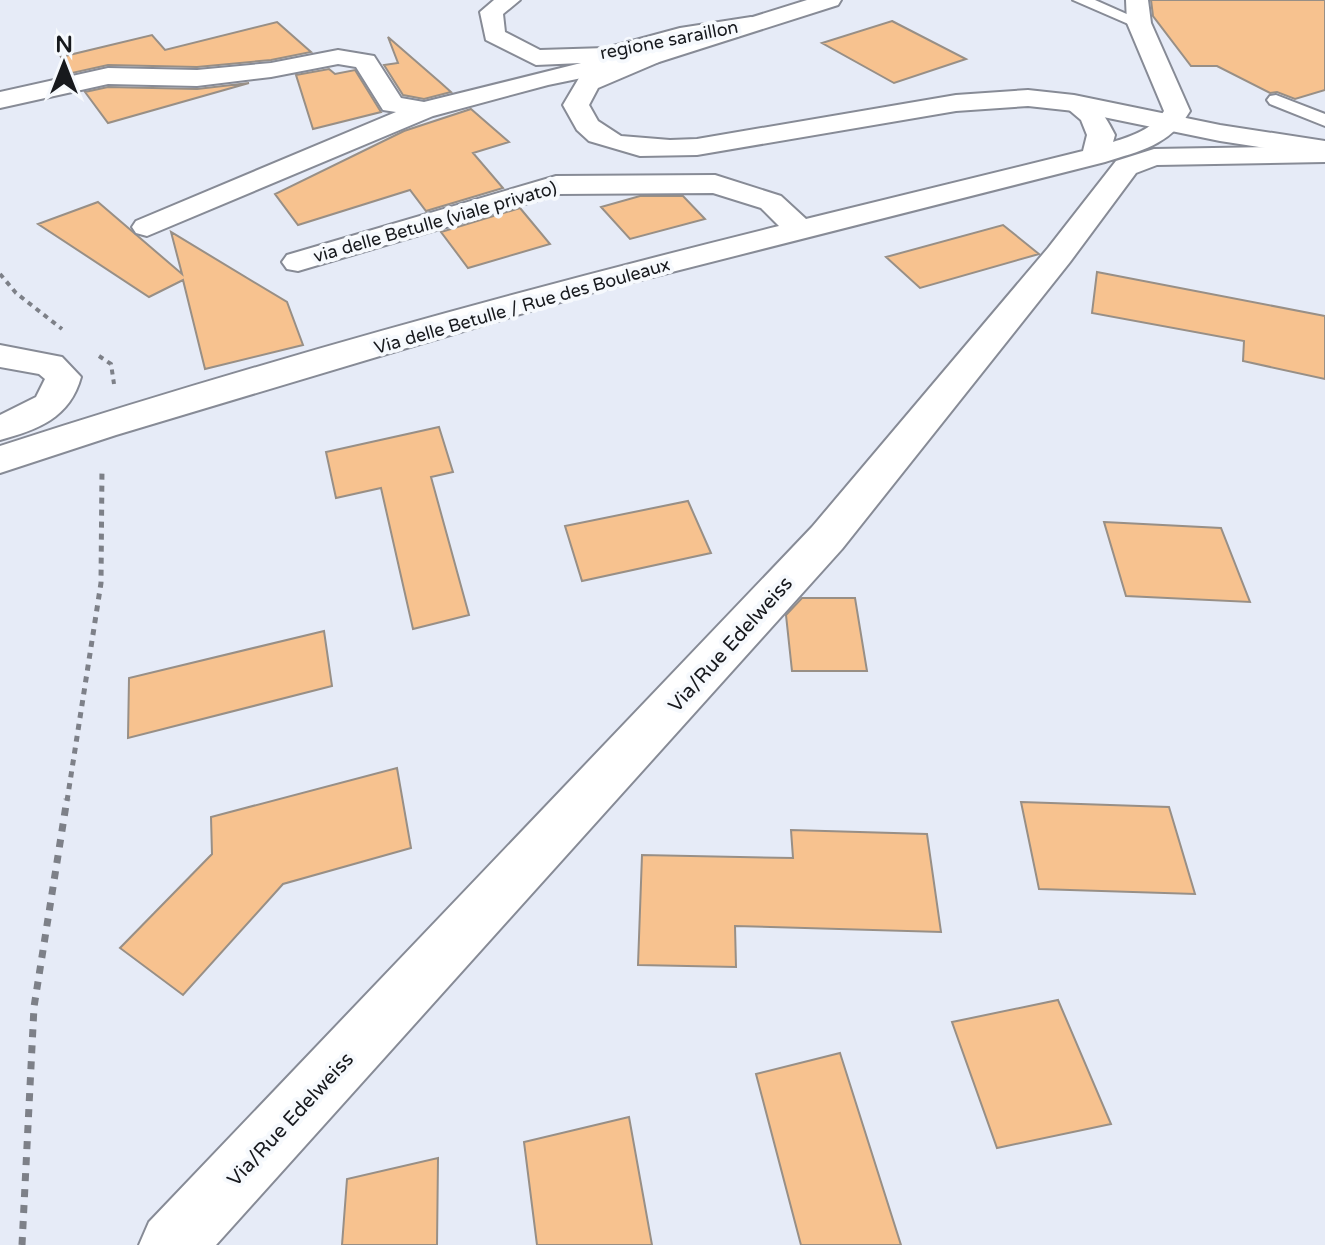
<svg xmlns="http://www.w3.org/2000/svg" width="1325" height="1245" viewBox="0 0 1325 1245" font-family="'Varela Round',sans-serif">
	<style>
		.building { fill: #f7c28f; stroke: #988f86; stroke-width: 2 }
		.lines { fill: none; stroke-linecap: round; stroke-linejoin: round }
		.service-casing { stroke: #878b96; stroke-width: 4 }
		.minor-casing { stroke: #878b96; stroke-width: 4 }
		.secondary-casing { stroke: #878b96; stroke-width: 4 }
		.path-far2 { stroke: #7d8088; stroke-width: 4; stroke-dasharray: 5 5; stroke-linecap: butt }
		.path-far1 { stroke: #7d8088; stroke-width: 5; stroke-dasharray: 6 6; stroke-linecap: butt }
		.path { stroke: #7d8088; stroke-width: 7; stroke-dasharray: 8 8; stroke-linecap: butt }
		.service { fill: #fff; fill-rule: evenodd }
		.minor { fill: #fff; fill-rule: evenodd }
		.secondary { fill: #fff; fill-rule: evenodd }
		.labels { text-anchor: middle; stroke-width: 8; stroke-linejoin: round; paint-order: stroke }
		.far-street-label { font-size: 18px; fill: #17191d; stroke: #f6f9fd }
		.street-label { font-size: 20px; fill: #17191d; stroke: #f6f9fd }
	</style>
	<rect width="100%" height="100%" fill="#e6ebf7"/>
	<path class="building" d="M1151,0H1325V90L1295,99L1277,92L1270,93L1217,66H1191L1153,16Z
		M892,21L966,59L894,83L822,43Z
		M277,22L311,52L271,60L197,67L108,65L72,73L61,57L152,35L165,50Z
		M388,37L441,83L451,92L424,99L403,95L384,65L398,63Z
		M329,69L335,74L355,70L381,112L313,129L296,75Z
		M249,83L108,123L85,92L108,87L197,89Z
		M471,109L509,142L473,153L503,188L426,211L410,190L298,225L275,194L404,131Z
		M640,196H683L705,219L630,239L601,207Z
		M98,202L182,274L171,232L287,302L303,345L205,369L183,280L149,297L38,224Z
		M520,208L550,244L468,268L441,232Z
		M1003,225L1039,254L920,288L886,257Z
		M1097,272L1325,316V379L1243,361L1244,341L1092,313Z
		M439,427L453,472L431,477L469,615L413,629L381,488L336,498L326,452Z
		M688,501L711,553L582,581L565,526Z
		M1104,522L1221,528L1250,602L1126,596Z
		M802,598H855L867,671H792L786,615Z
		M324,631L332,686L128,738L129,678Z
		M397,768L411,848L283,884L183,995L120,948L212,854L211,817Z
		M1021,802L1169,807L1195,894L1039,889Z
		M791,830L927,834L941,932L735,926L736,967L638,965L642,855L793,858Z
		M1058,1000L1111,1124L997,1148L952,1022Z
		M840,1053L901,1245H801L756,1074Z
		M629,1117L652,1245H537L524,1142Z
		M438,1158L437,1245H342L347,1179Z"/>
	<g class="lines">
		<g class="service-casing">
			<path id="service" d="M1073,0H1095L1147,23L1139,28L1133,26Z
				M1276,95L1325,114V126L1270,104L1267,100L1270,96Z"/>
		</g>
		<g class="minor-casing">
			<path id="minor" d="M494,0H520L503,14L505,32L540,50L606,48L680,28L751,17L759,19L763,24L759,29L751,31L682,42L652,50L662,57L659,62L548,85L433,116L147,236L136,233L132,227L136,221L396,112L383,110L356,67L338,64L271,77L197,86L108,84L0,108V92L108,68L197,70L271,63L338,50L374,56L401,98L424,102L581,63L536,65L486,40L480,12Z
				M1126,0H1148L1151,23L1190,111C1170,145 1140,151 1105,162L597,291L116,435L0,473V446C257,363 517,291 779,226L761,208L713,193L558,194L298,271L287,269L282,262L287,255L556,176L715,175L781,196L806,219L1083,151L1087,135L1081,120L1061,103L1065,97C1091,91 1105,115 1115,135L1113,142C1132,136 1153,129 1164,111L1127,23Z
				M1325,146V162L1157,165L1136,173L1070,262L842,549L216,1245H139L149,1222L812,527L1048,248L1116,161L1154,149Z
				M0,345L62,357L81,377C70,418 37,430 0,440V415L36,397L45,379L39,374L0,367Z"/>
		</g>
		<g class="secondary-casing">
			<path id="secondary" d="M807,0H841L838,5L659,62L598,88L589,105L598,121L621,136L670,140L697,139L956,95L1028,90L1074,95L1220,125L1325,141V157L1220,141L1074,111L1028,106L956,111L697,155L640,156L589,141L577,130L563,105L579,78L641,52Z"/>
		</g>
		<path class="path-far2" d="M0,274L16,293L62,329
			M99,356L111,364L114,384"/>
		<path class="path-far1" d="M67,801L101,583L102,468"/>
		<path class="path" d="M22,1245L34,1007L67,799"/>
		<use href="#service" class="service"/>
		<use href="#minor" class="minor"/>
		<use href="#secondary" class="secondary"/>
	</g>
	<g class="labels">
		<g class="far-street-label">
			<text transform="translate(669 40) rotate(-11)" y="6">regione saraillon</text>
			<text transform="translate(435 222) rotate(-16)" y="6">via delle Betulle (viale privato)</text>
			<text transform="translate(522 306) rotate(-16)" y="6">Via delle Betulle / Rue des Bouleaux</text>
		</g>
		<g class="street-label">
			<text transform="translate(730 644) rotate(-48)" y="7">Via/Rue Edelweiss</text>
			<text transform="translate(290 1119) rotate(-47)" y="7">Via/Rue Edelweiss</text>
		</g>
	</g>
	<g transform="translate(64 64)" stroke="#f6f9fd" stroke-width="6" paint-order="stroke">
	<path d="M0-6L14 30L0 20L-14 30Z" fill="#17191d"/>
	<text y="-12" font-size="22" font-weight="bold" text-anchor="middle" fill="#17191d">N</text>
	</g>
</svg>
